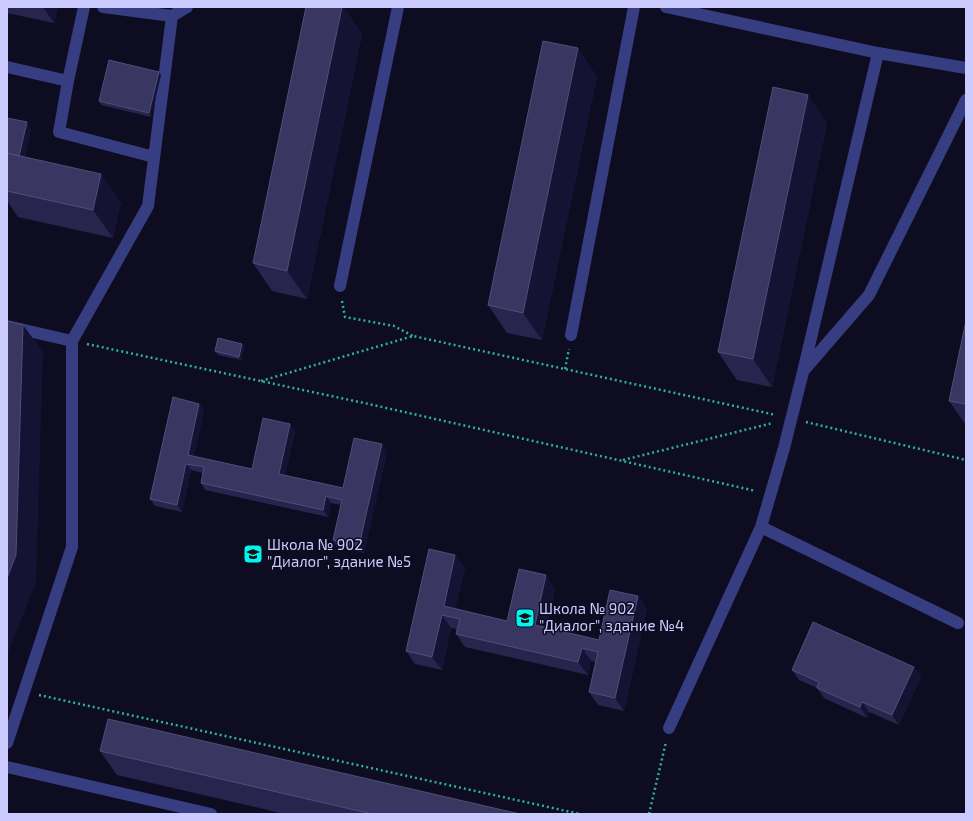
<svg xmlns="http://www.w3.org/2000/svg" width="973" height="821" viewBox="0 0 973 821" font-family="'Exo 2',sans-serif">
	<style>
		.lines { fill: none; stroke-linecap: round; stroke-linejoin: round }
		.path { stroke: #2cb29a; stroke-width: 2.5; stroke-dasharray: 2 3; stroke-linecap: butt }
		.minor { stroke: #363d80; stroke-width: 12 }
		.wall { fill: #27254e }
		.shaded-wall { fill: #151334 }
		.building { fill: #393661; stroke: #504e7a }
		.labels { text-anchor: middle; stroke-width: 3; stroke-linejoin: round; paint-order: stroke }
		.poi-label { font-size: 15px; fill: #cbcbff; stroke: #0d0c20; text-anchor: start }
	</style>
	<rect width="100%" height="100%" fill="#0d0c20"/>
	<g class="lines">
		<path class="path" d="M342,301L345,317L394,326L413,336
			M87,344L364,403L756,491
			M565,369L569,349
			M261,381L413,336L776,415
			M806,422L966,460
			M623,460L773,423
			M39,695L580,814
			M649,814L666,742"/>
		<path class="minor" d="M103,7L172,16L187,7
			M666,7L878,53L966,68
			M7,67L68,81L59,132L154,157
			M68,81L84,7
			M340,286L398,7
			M7,326L72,341
			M571,335L634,7
			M805,369L869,295L966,100
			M761,527L958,623
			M669,728L761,527L784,448L803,372L878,53
			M7,743L72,547V341L148,206L172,16
			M7,767L211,814"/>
	</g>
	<path class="wall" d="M7,7H58L54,23L7,13Z
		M306,7H343L362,34L307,299L272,291L253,263Z
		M159,72L161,75L151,117L101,105L99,101Z
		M597,76L542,340L507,333L488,305Z
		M7,118L31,129L25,157L121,202L113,238L18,217L7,201Z
		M827,122L772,387L737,380L718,352Z
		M966,321V425L949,401Z
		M245,347L241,360L218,355L215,351Z
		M199,404L204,410L194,456L252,469L290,424L295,431L285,475L343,488L387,451L364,553L337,547L333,540L341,505L331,503L328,517L205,490L201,483L203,473L191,470L182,512L155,506L150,499Z
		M465,568L455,609L507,621L555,589L546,628L599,640L638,596L647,609L624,711L598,705L589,692L595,662L591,661L588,675L465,647L456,634L457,629L451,628L442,670L415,664L406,651Z
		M914,667L921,677L899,725L869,712L867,718L824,698L817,688L799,680L792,670Z
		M100,751L520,814H285L117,775Z"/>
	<path class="shaded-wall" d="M43,7H58L54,23Z
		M342,7H343L362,34L307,299L287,271Z
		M578,48L597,76L542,340L523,313Z
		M159,72L161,75L151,117L149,113Z
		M808,95L827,122L772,387L753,359Z
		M27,122L31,129L18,191L13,184Z
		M101,174L121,202L113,238L93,210Z
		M23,325L43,352L36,583L7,655V578Z
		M242,344L245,347L241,360L239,357Z
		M199,404L204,410L193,462L188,455Z
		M290,424L295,431L284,480L279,474Z
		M382,444L387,451L364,553L359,546Z
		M186,464L191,470L182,512L177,505Z
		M326,496L331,503L328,517L323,510Z
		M455,555L465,568L453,618L444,606Z
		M546,575L555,589L544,638L535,625Z
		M638,596L647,609L624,711L615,698Z
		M442,615L451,628L442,670L432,657Z
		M582,648L591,661L588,675L578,662Z
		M914,667L921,677L899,725L892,715Z
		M862,702L869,712L867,718L860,707Z"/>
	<path class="building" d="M306,7H342L287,271L253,263Z
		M543,41L578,48L523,313L488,305Z
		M109,60L159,72L149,113L99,101Z
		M773,87L808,95L753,359L718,352Z
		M7,118L27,122L19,156L7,153Z
		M7,153L101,174L93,210L7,191Z
		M7,321L23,325L16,555L7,578Z
		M966,321V404L949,401Z
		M218,338L242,344L239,357L215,351Z
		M173,397L199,404L188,455L252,469L263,418L290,424L279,474L343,488L354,438L382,444L359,546L333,540L342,500L326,496L323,510L201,483L204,467L186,464L177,505L150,499Z
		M429,549L455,555L444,606L507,621L519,569L546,575L535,625L599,640L610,590L638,596L615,698L589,692L598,652L582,648L578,662L456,634L460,619L442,615L432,657L406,651Z
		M813,622L914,667L892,715L862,702L860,707L817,688L819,682L792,670Z
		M108,719L520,814H372L100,751Z"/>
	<defs>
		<g id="school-square" transform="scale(1)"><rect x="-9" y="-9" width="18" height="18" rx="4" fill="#00f6f0" stroke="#0d0c20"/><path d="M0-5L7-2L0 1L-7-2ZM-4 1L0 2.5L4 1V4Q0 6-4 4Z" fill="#111"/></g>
	</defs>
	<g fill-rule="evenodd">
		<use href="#school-square" x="253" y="554"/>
		<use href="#school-square" x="525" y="618"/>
	</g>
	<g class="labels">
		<g class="poi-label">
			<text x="267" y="550">Школа № 902<tspan x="267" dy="17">"Диалог", здание №5</tspan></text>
			<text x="539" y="614">Школа № 902<tspan x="539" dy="17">"Диалог", здание №4</tspan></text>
		</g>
	</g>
	<rect width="973" height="821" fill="none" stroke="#cbcbff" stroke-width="16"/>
</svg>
